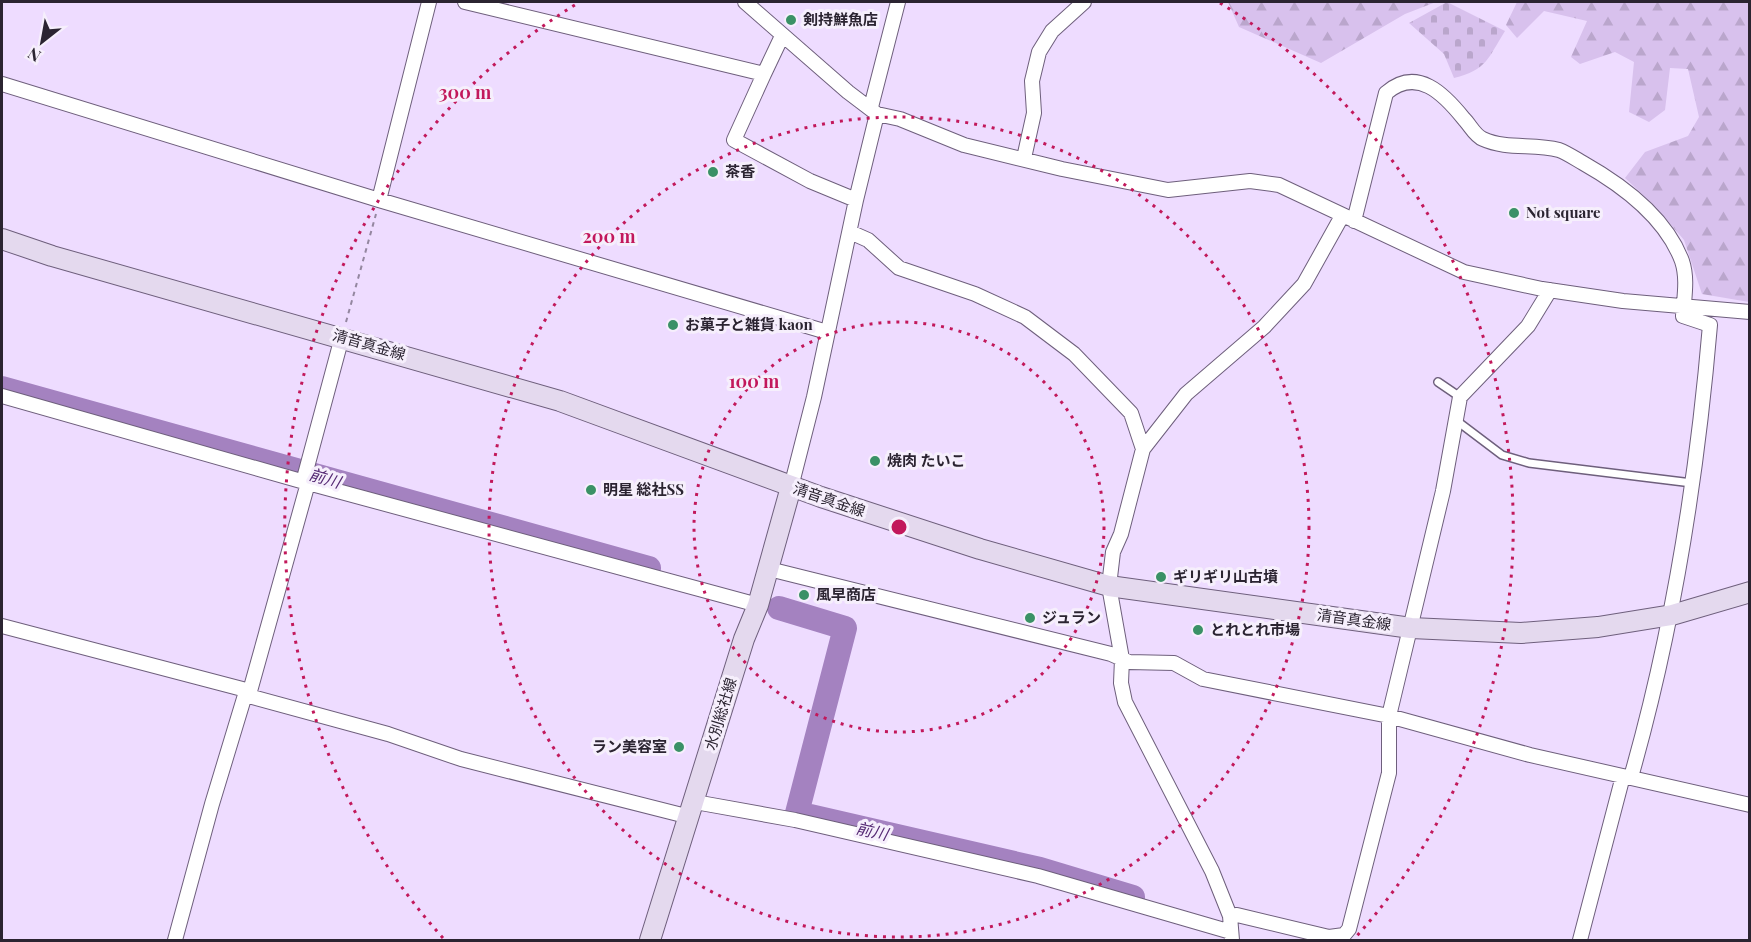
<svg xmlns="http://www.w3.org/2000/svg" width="1751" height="942" viewBox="0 0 1751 942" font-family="'Playfair Display','Noto Sans JP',serif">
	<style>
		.forest { fill: url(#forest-firs) }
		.cemetery { fill: url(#cemetery-stones) }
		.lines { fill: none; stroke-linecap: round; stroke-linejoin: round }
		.river { stroke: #a482c0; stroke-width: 24 }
		.lane-casing { stroke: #6e5f7c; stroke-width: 10 }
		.street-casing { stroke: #6e5f7c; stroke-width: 16 }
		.secondary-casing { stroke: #6e5f7c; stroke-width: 22 }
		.path { stroke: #9487a0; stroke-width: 2; stroke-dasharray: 4.5 4.5; stroke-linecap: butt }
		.lane { stroke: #fff; stroke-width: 7 }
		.street { stroke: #fff; stroke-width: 14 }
		.secondary { stroke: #e4d9ee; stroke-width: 20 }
		.ring { fill: none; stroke: #c2185b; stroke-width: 3; stroke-dasharray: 3 6 }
		.poi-dot { fill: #3a9166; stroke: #f6effc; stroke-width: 2 }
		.labels { text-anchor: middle; stroke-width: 6; stroke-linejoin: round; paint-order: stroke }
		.poi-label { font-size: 15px; font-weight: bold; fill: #2b2431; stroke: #f6effc; text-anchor: start }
		.street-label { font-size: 15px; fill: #2b2431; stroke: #f6effc }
		.water-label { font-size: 16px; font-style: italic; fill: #562a74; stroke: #f6effc }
		.centre { fill: #c2185b; stroke: #f6effc; stroke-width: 3 }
		.ring-label { font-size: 18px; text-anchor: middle; font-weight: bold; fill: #c2185b; stroke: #f6effc; stroke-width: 6; stroke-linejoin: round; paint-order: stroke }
	</style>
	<defs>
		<pattern id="forest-firs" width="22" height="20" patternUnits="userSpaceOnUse" patternTransform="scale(1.5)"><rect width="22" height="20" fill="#d8c1ed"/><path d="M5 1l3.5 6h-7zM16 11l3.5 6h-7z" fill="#baa6cc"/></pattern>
		<pattern id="cemetery-stones" width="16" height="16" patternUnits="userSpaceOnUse" patternTransform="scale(1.5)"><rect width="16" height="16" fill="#d8c1ed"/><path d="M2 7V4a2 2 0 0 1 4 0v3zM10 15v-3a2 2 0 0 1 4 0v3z" fill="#baa6cc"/></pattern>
	</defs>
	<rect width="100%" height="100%" fill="#eedcff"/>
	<path class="forest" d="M1228,2H1436L1405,14L1321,63L1239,27Z
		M1517,2H1749V302L1702,294L1684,240L1656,207L1625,178L1645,152L1688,136L1699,117L1688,69L1670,68L1665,110L1649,122L1629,112L1634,62L1615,52L1580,64L1571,57L1587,21L1544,11L1517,38L1506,25Z"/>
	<path class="cemetery" d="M1447,2L1505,31C1488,58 1487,70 1454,78L1444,54L1409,23Z"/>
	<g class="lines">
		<path class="river" d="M2,388L649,568
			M779,608L845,628L797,813L1040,869L1133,897"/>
		<g class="lane-casing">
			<path id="lane" d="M1438,382L1460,397
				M1457,421L1502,455L1529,463L1692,483"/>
		</g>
		<g class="street-casing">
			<path id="street" d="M465,2L764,74L782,36
				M745,2L848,92L877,114
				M764,74L734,140L810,181L856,200
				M2,84L379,200L827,332
				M871,107L898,2
				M1024,158L1034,113L1032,81L1039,52L1052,31L1084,2
				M379,200L429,2
				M1354,221L1386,93C1417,66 1444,94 1464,119C1470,125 1475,136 1483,139C1507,150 1534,143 1559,150C1567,153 1576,159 1583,163C1622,185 1666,218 1682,261C1688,279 1684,298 1683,316L1710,325C1697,478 1673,630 1631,777
				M850,232L868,240L899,268L975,294L1025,317L1074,354L1131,413L1143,449
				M2,396L308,483L758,605
				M303,482L342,337
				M791,487L814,397L856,200L877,114L900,119L964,145L1062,169L1168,190L1250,181L1279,185L1464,272L1542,289L1623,301L1750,312
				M769,569L1111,654L1129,662L1174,663L1203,679L1389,716L1530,755L1750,805
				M2,626L250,691
				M245,695L388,734L461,759L690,817
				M695,802L795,820L1038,876L1231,932
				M1230,916L1237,915L1329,937L1344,935L1349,929L1389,773V716L1443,491L1460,397L1528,326L1550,290
				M175,940L212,804L245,695L250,691L308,483
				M1232,940L1230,916L1212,871L1125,702L1121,683L1122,659L1109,586L1113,552L1121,534L1143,449L1186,394L1264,327L1304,284L1342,216
				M1580,940L1623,776"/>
		</g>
		<g class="secondary-casing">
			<path id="secondary" d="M2,239L52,256L560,401L821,497L980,549L1109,586L1411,628L1521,633L1598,627L1672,615L1750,592
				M650,940L744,639L758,605L791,487"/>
		</g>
		<path class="path" d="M346,322L376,214"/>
		<use href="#lane" class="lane"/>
		<use href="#street" class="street"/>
		<use href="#secondary" class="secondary"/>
	</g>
	<g class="ring">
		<circle cx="899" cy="527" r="205"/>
		<circle cx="899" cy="527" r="410"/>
		<path d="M443 938A614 614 0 0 1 578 3M1220 3A614 614 0 0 1 1355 938"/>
	</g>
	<g class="poi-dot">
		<circle cx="791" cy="20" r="6"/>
		<circle cx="713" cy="172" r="6"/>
		<circle cx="1514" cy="213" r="6"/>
		<circle cx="673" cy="325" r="6"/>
		<circle cx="875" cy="461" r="6"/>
		<circle cx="591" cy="490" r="6"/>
		<circle cx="1161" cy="577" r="6"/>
		<circle cx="804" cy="595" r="6"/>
		<circle cx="1030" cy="618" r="6"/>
		<circle cx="1198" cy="630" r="6"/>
		<circle cx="679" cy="747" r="6"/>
	</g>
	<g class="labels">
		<g class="poi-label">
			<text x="803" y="25">剣持鮮魚店</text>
			<text x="725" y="177">茶香</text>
			<text x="1526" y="218">Not square</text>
			<text x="685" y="330">お菓子と雑貨 kaon</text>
			<text x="887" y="466">焼肉 たいこ</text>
			<text x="603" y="495">明星 総社SS</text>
			<text x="1173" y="582">ギリギリ山古墳</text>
			<text x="816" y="600">風早商店</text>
			<text x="1042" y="623">ジュラン</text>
			<text x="1210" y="635">とれとれ市場</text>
			<text x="667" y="752" text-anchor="end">ラン美容室</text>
		</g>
		<g class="street-label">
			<text transform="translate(369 345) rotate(16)" y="5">清音真金線</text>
			<text transform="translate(829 500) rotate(19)" y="5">清音真金線</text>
			<text transform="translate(1354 620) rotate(8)" y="5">清音真金線</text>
			<text transform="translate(721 714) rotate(-73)" y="5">水別総社線</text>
		</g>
		<g class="water-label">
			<text transform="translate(325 478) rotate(16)" y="6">前川</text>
			<text transform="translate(872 831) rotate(13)" y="6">前川</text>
		</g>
	</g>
	<circle cx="899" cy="527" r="9" class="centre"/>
	<g class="ring-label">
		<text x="465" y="99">300 m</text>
		<text x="609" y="243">200 m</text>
		<text x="754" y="388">100 m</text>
	</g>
	<rect width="1751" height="942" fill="none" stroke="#2b2431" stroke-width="6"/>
	<g transform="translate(42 42) rotate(211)" stroke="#f6effc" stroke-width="4.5" paint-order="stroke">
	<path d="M0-4.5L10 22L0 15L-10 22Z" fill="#2b2431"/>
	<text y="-9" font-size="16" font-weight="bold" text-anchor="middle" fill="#2b2431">N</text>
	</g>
</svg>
